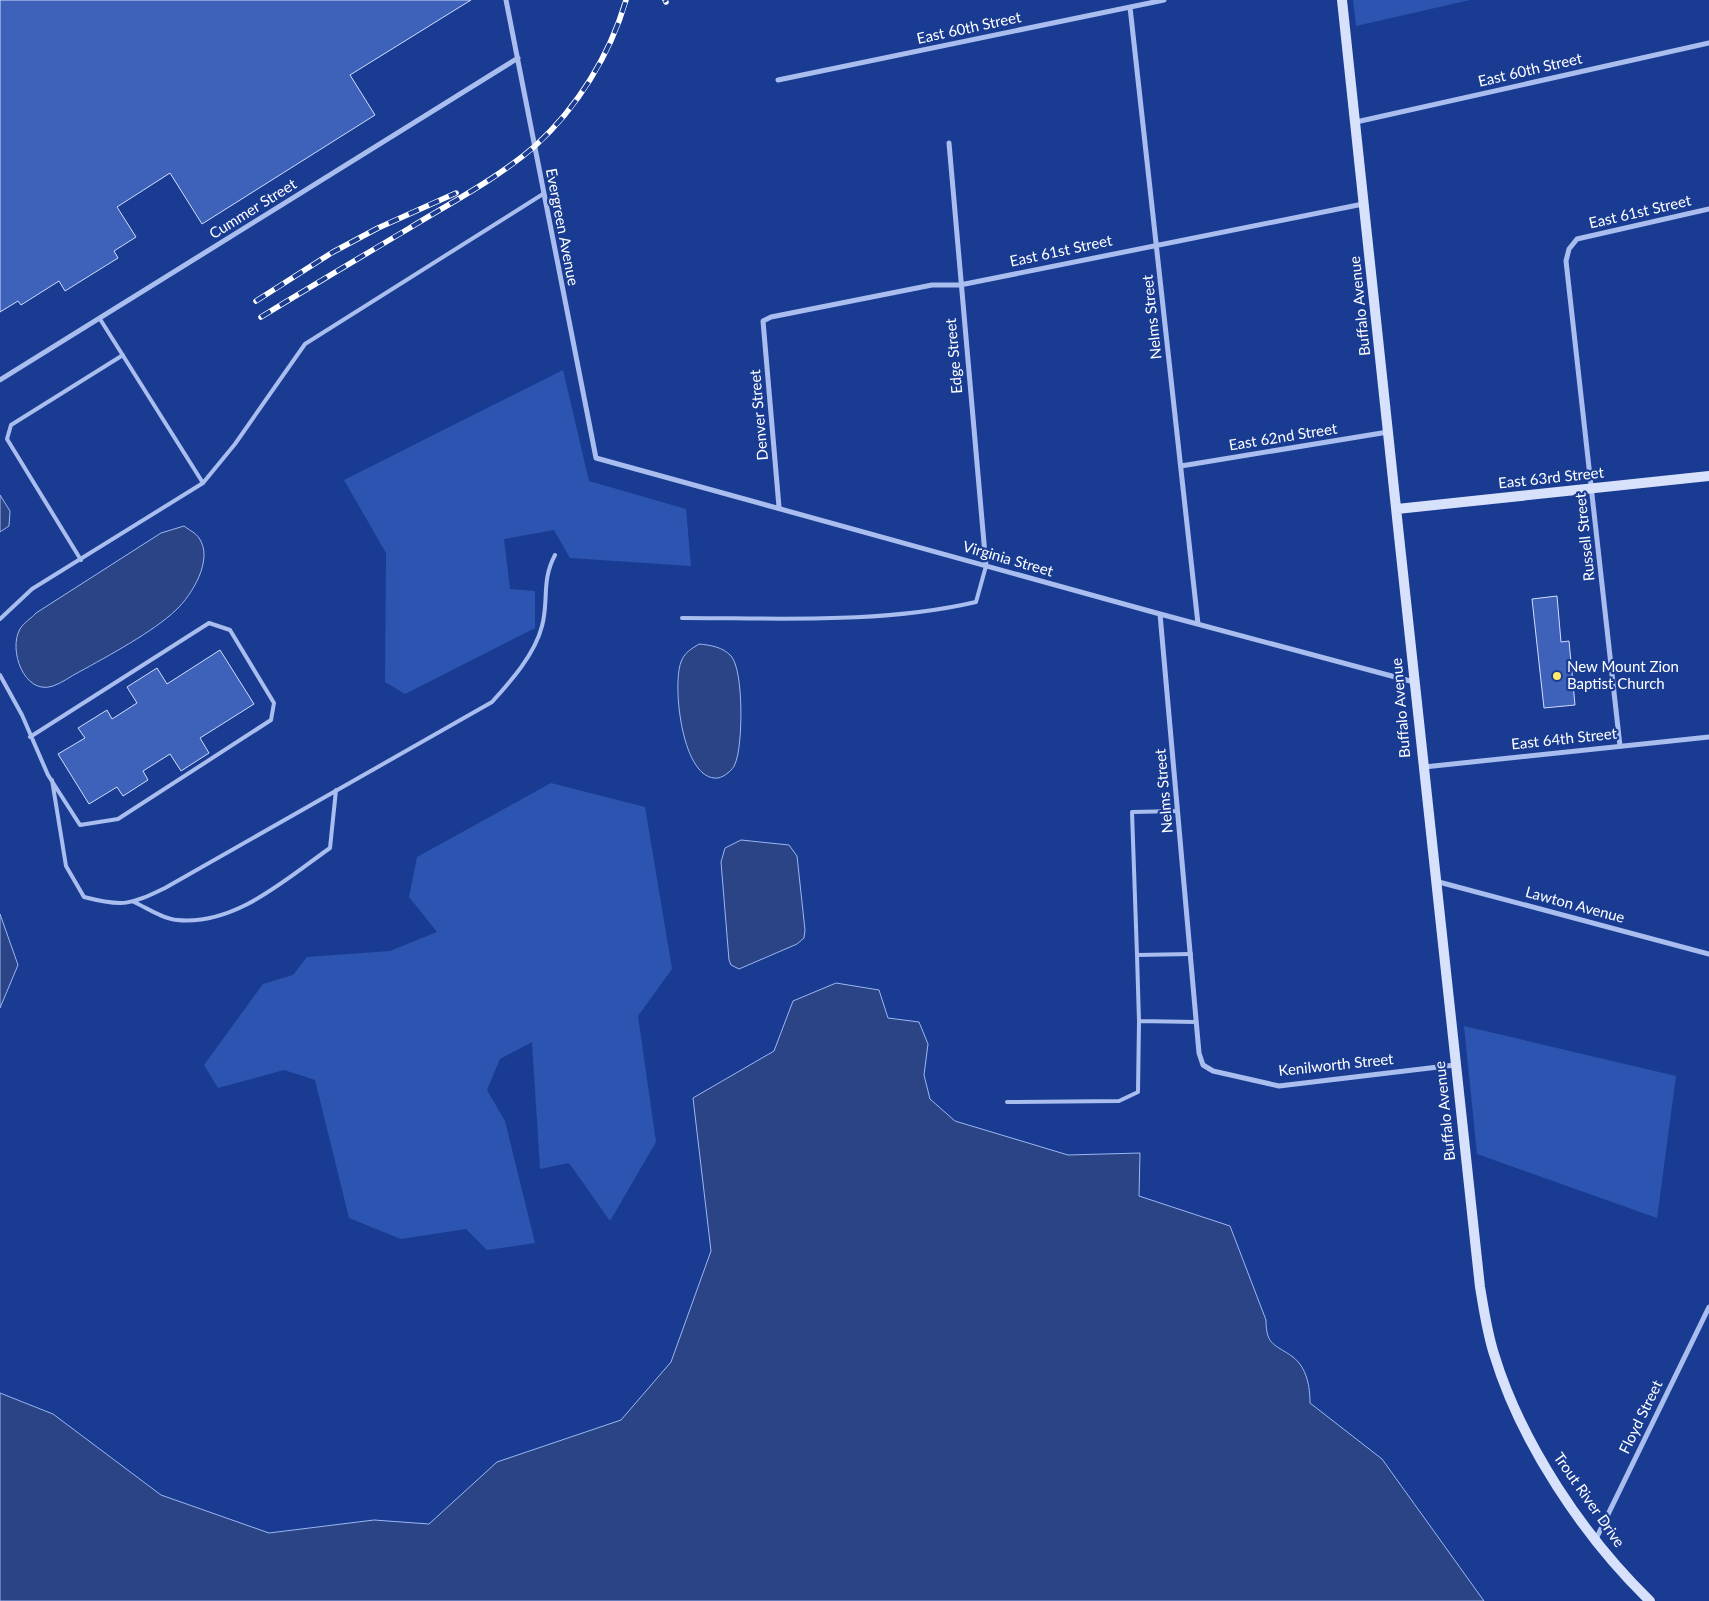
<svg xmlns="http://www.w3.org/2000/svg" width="1709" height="1601" viewBox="0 0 1709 1601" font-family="Lato,sans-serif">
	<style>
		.green { fill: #2c54b1 }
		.water { fill: #2b4485; stroke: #9cb7f2 }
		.building { fill: #3e62b9; stroke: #d0ddfb }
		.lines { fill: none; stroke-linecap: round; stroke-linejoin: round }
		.lane { stroke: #a9beef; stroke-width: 4 }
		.street { stroke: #a9beef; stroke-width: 5 }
		.secondary { stroke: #d7e1fb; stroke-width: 10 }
		.rail-casing { stroke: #fff; stroke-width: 5.5 }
		.rail { stroke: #193c92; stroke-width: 4; stroke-dasharray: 11; stroke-linecap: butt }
		.poi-dot { fill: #ffea67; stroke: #193c92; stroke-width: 2 }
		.labels { text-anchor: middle; stroke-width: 4.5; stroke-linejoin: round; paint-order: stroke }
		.street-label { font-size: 15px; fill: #fff; stroke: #193c92 }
		.poi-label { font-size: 15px; fill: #fff; stroke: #193c92; text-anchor: start }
	</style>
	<rect width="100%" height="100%" fill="#193c92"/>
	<path class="green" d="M1353,0H1470L1356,26Z
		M563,370L589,481L686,509L691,566L570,558L554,530L504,539L510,589L535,591V628L405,694L385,682L386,553L344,480Z
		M551,783L645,807L672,969L638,1016L656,1142L610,1221L569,1163L540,1169L532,1042L500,1059L487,1090L505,1121L535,1243L487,1250L466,1229L401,1239L349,1218L315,1080L284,1070L218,1088L204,1065L263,984L293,975L307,957L390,951L437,932L409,897L417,857Z
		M1464,1026L1676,1076L1657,1218L1477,1154Z"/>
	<path class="water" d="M0,495L10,511L9,526L0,532Z
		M184,526C189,530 196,533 199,538C214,559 192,595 176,610C153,632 108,656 79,672C71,676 62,683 53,686C24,696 8,649 20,629C23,623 32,618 36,613L161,533Z
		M699,644C710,645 723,647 731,656C744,670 743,747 735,764C733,770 724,777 718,778C682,782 672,685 681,662C684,653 691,649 699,644Z
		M741,840L789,845L797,856L805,930L804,938L797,944L739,969L731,965L729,960L721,862L725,848Z
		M0,914L18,965L0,1008Z
		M836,983L879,990L888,1018L919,1022L928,1044L924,1075L930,1099L955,1121L1068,1155L1140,1153L1139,1196L1230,1226L1266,1320C1266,1346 1275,1344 1293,1357C1307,1368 1310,1387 1310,1403L1382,1459L1484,1601H0V1393L53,1414L161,1495L269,1533L374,1520L429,1524L497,1462L621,1420L671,1362L711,1251L693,1098L774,1051L793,1001Z"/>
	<path class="building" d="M0,0H471L350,75L375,115L202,224L170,173L117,207L136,237L114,251L118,258L65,291L59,281L21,305L18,301L0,312Z
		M1557,596L1561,642L1569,641L1575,705L1544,708L1532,599Z
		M220,650L254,704L200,738L209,753L181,771L170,754L143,771L148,780L123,796L117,787L89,804L58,754L85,738L78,728L107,710L112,719L137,703L127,687L157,668L167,684Z"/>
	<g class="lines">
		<path class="lane" d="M100,319L203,483
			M81,560L7,439L11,425L123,355
			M682,618C779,618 881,624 976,602L986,566
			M0,619L32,589L203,483L235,444L305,344L543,194
			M0,675L22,715L48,775L80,825L118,819L271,720L274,703L230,630L209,623L30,737
			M52,780L66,866L84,897C123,907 130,905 165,888L492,702C511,681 535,654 542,626C549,601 541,581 555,555
			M134,902C147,908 163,919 177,920C235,926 286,879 330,848L336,790
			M1137,955L1132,812L1178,811
			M1139,1021L1137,955L1191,954
			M1007,1102L1119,1101L1138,1092L1139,1021L1196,1022"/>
		<path class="street" d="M506,0L596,458L1160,614L1414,682
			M1130,7L1198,624
			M778,80L1164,0
			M1356,122L1709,43
			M949,143L986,566
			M0,380L518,58
			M1181,466L1388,432
			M779,507L763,321L771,317L932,285H960L1363,204
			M1160,614L1199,1053L1203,1065L1213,1071L1279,1086L1455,1065
			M1620,746L1566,261L1569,249L1577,239L1709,209
			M1424,767L1709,737
			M1435,881L1709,954
			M1596,1539L1709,1307"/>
		<path class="secondary" d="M1342,0C1389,429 1431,858 1480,1287C1484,1310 1487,1332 1494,1354C1521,1443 1584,1537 1650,1601
			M1397,509L1709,476"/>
		<g class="rail-casing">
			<path id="rail" d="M665,0L666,2
				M256,301L333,252L378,228L456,193
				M261,317C310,287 359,258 408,229C450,203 497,179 535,146C577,108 610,55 626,0"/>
		</g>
		<use href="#rail" class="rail"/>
	</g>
	<circle class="poi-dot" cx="1557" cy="676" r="5"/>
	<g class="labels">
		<g class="street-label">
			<text transform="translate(969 28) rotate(-12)" y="5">East 60th Street</text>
			<text transform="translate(1530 70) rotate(-13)" y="5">East 60th Street</text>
			<text transform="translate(253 209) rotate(-32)" y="5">Cummer Street</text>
			<text transform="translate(1640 212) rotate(-13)" y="5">East 61st Street</text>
			<text transform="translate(562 227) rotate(79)" y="5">Evergreen Avenue</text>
			<text transform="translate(1061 251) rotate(-12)" y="5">East 61st Street</text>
			<text transform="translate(1360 306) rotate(-96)" y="5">Buffalo Avenue</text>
			<text transform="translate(1152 317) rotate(-96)" y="5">Nelms Street</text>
			<text transform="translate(954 356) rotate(-95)" y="5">Edge Street</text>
			<text transform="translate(759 415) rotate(-95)" y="5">Denver Street</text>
			<text transform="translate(1283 437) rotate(-9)" y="5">East 62nd Street</text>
			<text transform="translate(1551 478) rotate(-6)" y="5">East 63rd Street</text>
			<text transform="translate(1585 537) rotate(-96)" y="5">Russell Street</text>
			<text transform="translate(1008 559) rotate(16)" y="5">Virginia Street</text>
			<text transform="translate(1401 708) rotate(-95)" y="5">Buffalo Avenue</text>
			<text transform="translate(1564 739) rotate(-6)" y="5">East 64th Street</text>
			<text transform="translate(1164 791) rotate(-95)" y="5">Nelms Street</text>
			<text transform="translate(1575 905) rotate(15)" y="5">Lawton Avenue</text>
			<text transform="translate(1336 1065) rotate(-6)" y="5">Kenilworth Street</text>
			<text transform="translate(1445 1111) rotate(-96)" y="5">Buffalo Avenue</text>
			<text transform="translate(1641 1417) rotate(-64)" y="5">Floyd Street</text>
			<text transform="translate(1589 1500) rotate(55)" y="5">Trout River Drive</text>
		</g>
		<g class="poi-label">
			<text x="1567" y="672">New Mount Zion<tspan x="1567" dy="17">Baptist Church</tspan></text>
		</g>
	</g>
</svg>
